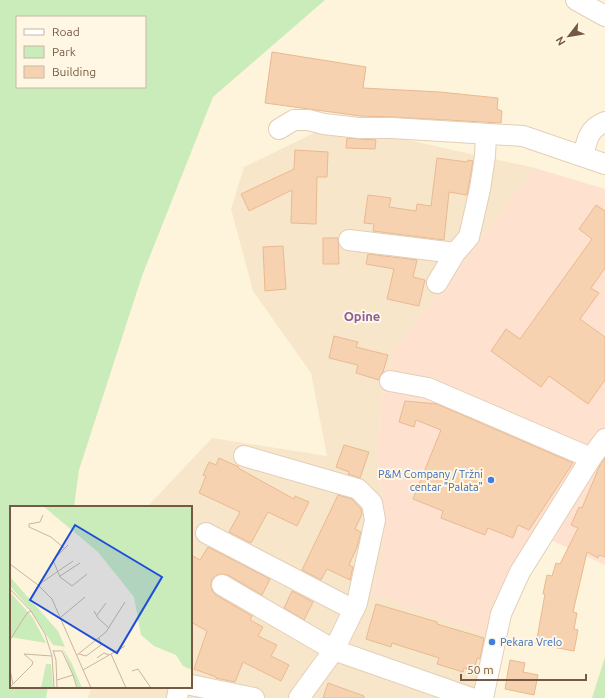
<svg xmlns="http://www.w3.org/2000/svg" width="605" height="698" viewBox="0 0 605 698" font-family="Ubuntu,sans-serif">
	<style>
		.residential { fill: #f7e6ca }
		.commercial { fill: #ffe1cf }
		.green { fill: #caecba; fill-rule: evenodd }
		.building { fill: #f6d2b1; stroke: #eab990 }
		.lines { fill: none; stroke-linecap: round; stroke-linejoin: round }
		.minor-casing { stroke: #e3cfb8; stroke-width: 22 }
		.minor { stroke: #fff; stroke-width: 20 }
		.shop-dot { fill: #3f7fe0; stroke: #fff7e4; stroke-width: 1.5 }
		.labels { text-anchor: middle; stroke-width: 4; stroke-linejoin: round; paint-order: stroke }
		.shop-label { font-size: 11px; fill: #366cbe; stroke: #fff7e4; text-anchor: end }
		.quarter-label { font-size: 13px; font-weight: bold; fill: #8a5e99; stroke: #fff7e4 }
		.inset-road { fill: none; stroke: #c7b69f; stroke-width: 1 }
		.view { fill: #1d4ed8; fill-opacity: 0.15; stroke: #1d4ed8; stroke-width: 2 }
		.inset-edge { fill: none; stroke: #755943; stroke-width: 2 }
	</style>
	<rect width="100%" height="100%" fill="#fef4dc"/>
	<path class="residential" d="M314,133L390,136L535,168L394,350L383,393L377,453L384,516L382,561L372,593L489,635L475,698H88L91,687H191V507H147L212,438L327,456L311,373L253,291L231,209L244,167Z"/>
	<path class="commercial" d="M535,168L605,189V430L489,635L372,594L382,561L384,516L377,453L383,393L394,350Z
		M594,453L605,458V565L553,541Z"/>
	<path class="green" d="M0,0H325L213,97L142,276L79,470L74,507H11V687H48L46,698H0ZM17,17H145V87H17Z
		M605,657V698H592Z"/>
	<path class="building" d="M272,52L366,67L363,88L440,92L498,98L497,109L502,111L501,123L393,117L360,116L265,103Z
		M347,138L376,140L375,149L346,148Z
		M295,150L328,152L327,177H317L316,224L291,223L292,190L249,211L241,194L294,169Z
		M437,158L467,162L468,160L473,161L467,195L449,192L444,240L373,231L374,224L364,223L368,195L391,198L389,207L416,211L417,204L431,206Z
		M596,205L605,211V268L591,288L599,293L580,319L605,337V380L588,404L549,376L541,387L491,351L506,329L520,339L592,239L579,229Z
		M323,238H338L339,264H323Z
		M283,246L286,289L265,291L263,247Z
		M368,254L417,260L413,277L425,280L419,306L387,299L394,269L366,264Z
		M334,336L358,342L356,347L388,355L383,372L381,374L379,380L356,373L358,365L329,358Z
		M405,401L437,404L573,463L529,530L518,525L513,538L488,528L485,535L441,518L443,511L413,499L441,430L416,420L414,427L399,422Z
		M344,445L369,452L360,478L348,474L349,472L336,467Z
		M219,458L239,467L238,468L294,499L295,496L309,502L297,526L268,512L251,543L229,532L240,512L199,493L206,476L203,475L209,462L216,465Z
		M605,458V557L599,555L598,558L587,552L573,612L577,613L574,629L578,630L574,651L536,644L545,594H543L547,575L552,576L556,563L560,564L578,528L571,525L579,507L582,508L600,465Z
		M338,495L352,499L361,509L362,514L355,529L361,532L357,547L349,565L353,567L350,580L327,569L321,580L302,570Z
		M208,547L270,579L262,595L228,575L222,574L217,575L212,579L211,585L212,591L216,595L252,616L250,620L263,627L258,636L277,645L271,656L289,665L281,681L243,662L235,682L216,678V677L194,669L207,631L191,622V555L200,560Z
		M292,591L313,602L304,620L284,608Z
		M376,604L410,614L437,622V624L484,638L480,659L477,658L474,671L464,668L463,672L437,664L439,658L392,643L391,647L366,639Z
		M510,660L525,663L523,672L538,675L534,695L505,689Z
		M328,683L364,696V698H323Z"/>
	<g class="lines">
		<g class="minor-casing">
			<path id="minor" d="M576,0L605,16
				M279,129L294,120H308L324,124L359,128H392L523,136L605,164
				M583,156C587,140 588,129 605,122
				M349,240L455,253
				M437,283L455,253L469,237L480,189L485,156L486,134
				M390,381L428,388L591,458
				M244,456L358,489L372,503L375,520L357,603L334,650L299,698
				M206,533L354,610
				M222,585L334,650L471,698
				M191,685L254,698
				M177,698L179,687
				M483,698L501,614L520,572L591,458L605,439"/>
		</g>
		<use href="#minor" class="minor"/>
	</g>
	<g class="shop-dot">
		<circle cx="491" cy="480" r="4"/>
		<circle cx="492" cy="642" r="4"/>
	</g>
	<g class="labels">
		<g class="shop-label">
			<text x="483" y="478">P&amp;M Company / Tržni<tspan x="483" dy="13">centar "Palata"</tspan></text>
			<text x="500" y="646" text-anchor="start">Pekara Vrelo</text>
		</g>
		<g class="quarter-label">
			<text x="362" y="321">Opine</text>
		</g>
	</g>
	<g transform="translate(10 506)">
		<rect width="182" height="182" fill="#fef4dc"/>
		<path d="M33,0H182V164L173,160L166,149L144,140L131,129L124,91L88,46ZM0,71L48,125L55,141L43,139L19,102L0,80ZM0,86L23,112L36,137L0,131ZM52,141L62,158L72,182H68ZM36,158H41L43,182H31Z" fill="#caecba"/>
		<path class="inset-road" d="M33,9L30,16L19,18V21L41,31L54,42M58,39L43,54L50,71L62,80L77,68M0,58L28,79L42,93L81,182M50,70L70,57M28,79L63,55M0,83L21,105L35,128L42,150L44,182M84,105L88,112L99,122M87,109L96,97M51,111L75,91M0,134L17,107L21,105M43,144L46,154L47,182M44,145H52L63,169L47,174M69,148L76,150L91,139L89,132M101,148L116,182M67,149L96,126L115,96M87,152L94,147L99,149M0,164L3,178M73,164L115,140M122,165L128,163L141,182M63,169L67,182M0,181L22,159L23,156L14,148L42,150"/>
		<path class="view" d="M65,19L152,71L107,147L20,94Z"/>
		<rect width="182" height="182" class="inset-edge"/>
	</g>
	<rect x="16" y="16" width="130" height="72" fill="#fff7e4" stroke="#c8b8a4"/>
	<rect x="24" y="29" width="20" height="6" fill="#ffffff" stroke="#c8b8a4"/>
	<text x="52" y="36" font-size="12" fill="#755943">Road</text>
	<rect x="24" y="46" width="20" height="12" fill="#caecba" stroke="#c8b8a4"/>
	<text x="52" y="56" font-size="12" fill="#755943">Park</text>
	<rect x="24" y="66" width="20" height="12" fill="#f6d2b1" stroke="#c8b8a4"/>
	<text x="52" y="76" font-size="12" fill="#755943">Building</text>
	<g transform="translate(569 36) rotate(239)" stroke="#fff7e4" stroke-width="3" paint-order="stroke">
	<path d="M0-3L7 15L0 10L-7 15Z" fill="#755943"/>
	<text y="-6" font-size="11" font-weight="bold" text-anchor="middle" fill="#755943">N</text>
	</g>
	<path d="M461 674v6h125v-6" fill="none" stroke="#755943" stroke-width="2"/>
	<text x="467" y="674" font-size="12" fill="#755943" stroke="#fff7e4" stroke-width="3" paint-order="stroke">50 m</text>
</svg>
